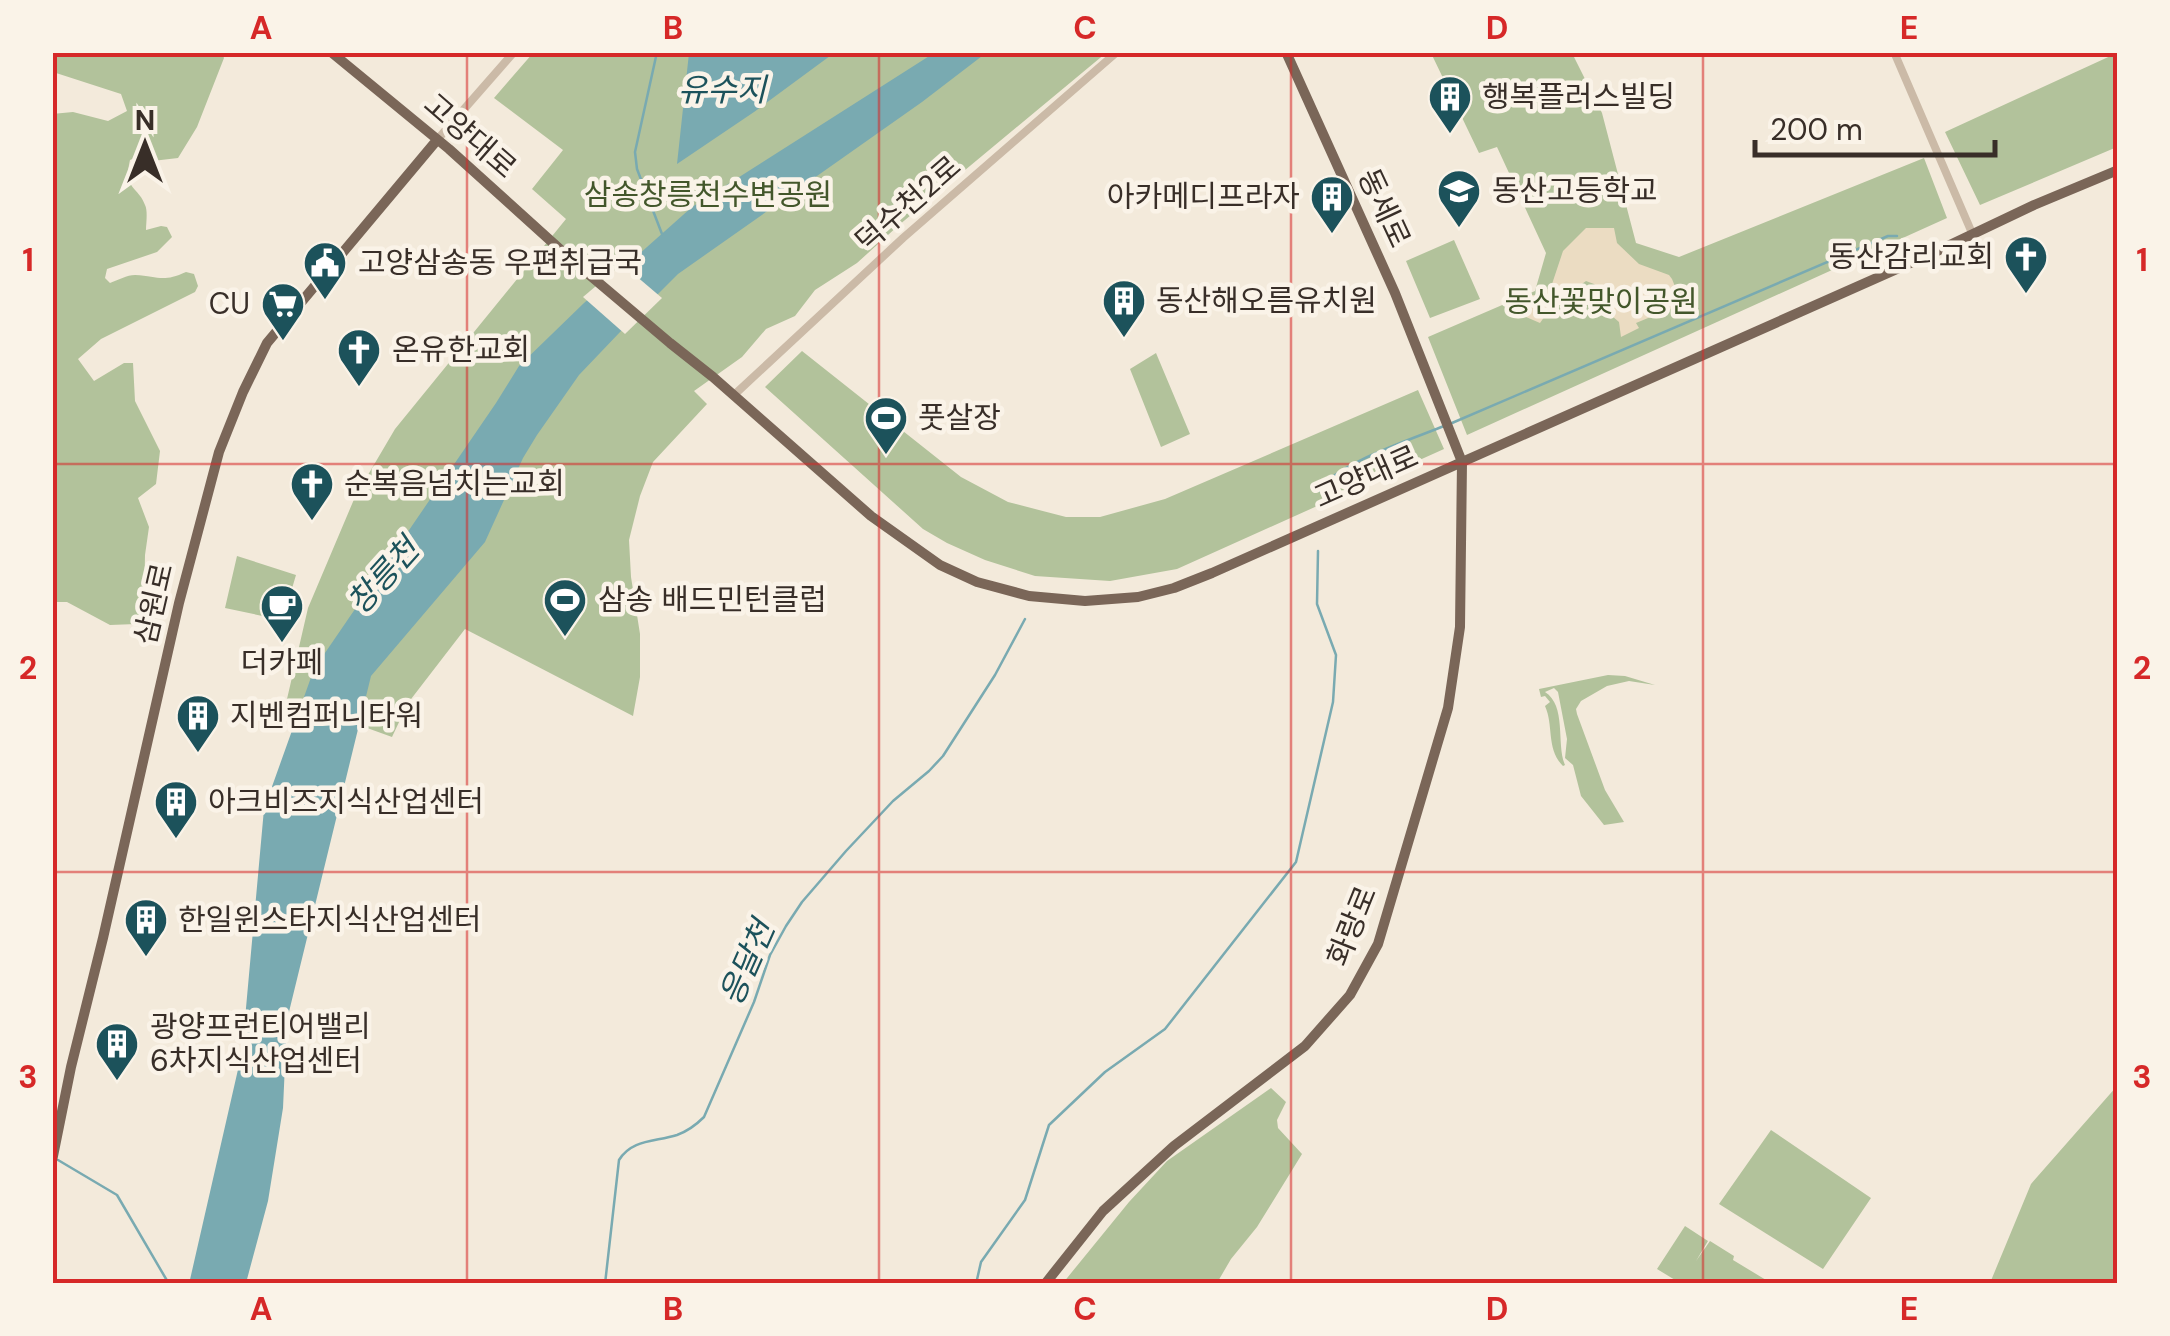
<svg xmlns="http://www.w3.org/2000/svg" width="2170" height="1336" viewBox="0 0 2170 1336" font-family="'DM Sans','Noto Sans KR',sans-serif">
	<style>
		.green { fill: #b2c29b }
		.plaza { fill: #ebdcc2 }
		.water { fill: #79aab1 }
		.pier { fill: #f3eadb }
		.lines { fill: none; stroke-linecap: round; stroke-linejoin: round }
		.stream { stroke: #79aab1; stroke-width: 2.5 }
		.minor { stroke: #cbbaa7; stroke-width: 8 }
		.major { stroke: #7a6658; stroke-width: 10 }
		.grid { fill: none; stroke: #d62828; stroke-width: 2.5; stroke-opacity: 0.55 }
		.labels { text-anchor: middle; stroke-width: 9; stroke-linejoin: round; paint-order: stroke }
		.poi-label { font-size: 30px; fill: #382e28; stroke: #faf3e8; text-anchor: start }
		.street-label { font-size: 30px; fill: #382e28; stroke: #faf3e8 }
		.park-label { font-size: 30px; fill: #43572b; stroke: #faf3e8 }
		.water-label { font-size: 32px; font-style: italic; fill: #1c525b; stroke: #faf3e8 }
		.neatline { fill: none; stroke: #d62828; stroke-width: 4 }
		.grid-label { font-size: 32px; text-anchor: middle; font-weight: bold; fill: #d62828 }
	</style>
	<rect width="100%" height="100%" fill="#f3eadb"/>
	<path class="green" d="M222,53L224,58L197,127L178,158L144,162L142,155L130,160C123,190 138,186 145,205C148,211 146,223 146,230L161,226L167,227L172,237L157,252L107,269L105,278L110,283C118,280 127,275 135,275C158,276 162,283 186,272L194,274L198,286L195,292L101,339L78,359L94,381L124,363H133L135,401L160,451L156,484L138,498L149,527L145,555L144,607L136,624L110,625L67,602H53L52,114L73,112L108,121L127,111L121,94L53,72V53Z
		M533,53H1106L899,225L857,263L815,290L795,316L766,329L742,357L694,391L707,404L653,462L640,496L629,540L631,577L640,634V677L633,716L465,629L408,703L392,737L287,699L308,608L355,497L395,429L566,219L532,189L563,150L494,98Z
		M1431,53H1572L1602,113L1636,243L1679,257L1924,158L1947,218L1467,435L1428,337L1535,291L1546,253L1497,147L1479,153Z
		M2117,53V147L1980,205L1945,132Z
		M1454,240L1480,299L1430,318L1406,261Z
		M802,351L961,477L1008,502L1066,517H1100L1165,499L1418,390L1444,449L1177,569L1110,581L1035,576L985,560L947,543L923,529L765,387Z
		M1156,353L1190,434L1161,447L1130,369Z
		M237,556L296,575L285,612L272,618L225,608Z
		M1608,675L1625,676L1655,685L1629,681L1607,686L1581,701L1576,709L1577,714L1605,790L1624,822L1604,825L1581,796L1573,765L1565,758L1567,739L1558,692L1554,688L1545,692C1567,706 1556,744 1565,765L1563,766C1546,749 1554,726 1545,706L1550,702L1545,696L1541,697L1539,689Z
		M2117,1086V1283H1990L2031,1184Z
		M1271,1088L1286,1102L1277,1120L1278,1128L1302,1154L1257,1227L1231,1259L1217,1283H1063L1129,1202L1167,1161Z
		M1771,1130L1871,1198L1823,1269L1719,1204Z
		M1685,1226L1708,1241L1696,1261L1710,1241L1734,1256L1733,1260L1771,1283H1680L1657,1269Z"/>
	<path class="plaza" d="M1586,228H1614L1617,243L1639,264L1669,275L1672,279L1682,304L1636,323L1639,328L1621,337L1619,322L1612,316L1599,289L1594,284L1586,281L1552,306L1540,323L1526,317L1523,310L1525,300L1532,295L1542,296L1552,284L1563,251Z"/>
	<path class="water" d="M689,53V52L834,53L754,112L677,164Z
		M934,53H986L922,102L678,274L621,331L579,375L537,435L523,458L485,542L371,676L287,1020L283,1108L268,1201L246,1283L189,1284L242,1052L264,809L314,669L496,403L519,366L584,303L692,207Z"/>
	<path class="pier" d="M622,264L662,298L625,334L583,297Z"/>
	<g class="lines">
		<path class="stream" d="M657,52L635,152L637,169L662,234
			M1452,423L1888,236H1897
			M1319,491C1332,465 1415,438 1444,426
			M58,1160L117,1195L169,1284
			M605,1284L619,1160C632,1139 655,1142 677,1135C688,1131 696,1125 704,1117L754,1002L770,955L786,926L802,902L846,851L893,801L929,771L943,756L995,675L1025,619
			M976,1284L981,1262L1025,1200L1049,1125L1105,1072L1165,1029L1296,862L1333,702L1336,655L1317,604L1318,551"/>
		<path class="minor" d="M1894,52L1972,233
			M437,140L514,52
			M734,395L903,238L1117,52"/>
		<path class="major" d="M331,52L449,149L573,261L670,343L713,377L871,516L940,565L977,582L1029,596L1085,601L1138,597L1174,588L1212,573L1933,253L2034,205L2118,170
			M52,1161L71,1067L103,938L179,603L219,452L243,392L267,343L437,140
			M1045,1284L1103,1211L1174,1146L1305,1046L1350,995L1378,944L1448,708L1460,627L1462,462L1395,293L1286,52"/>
	</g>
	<path class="grid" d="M467,52V1284M879,52V1284M1291,52V1284M1703,52V1284M52,464H2118M52,872H2118"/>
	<defs>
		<g id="building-pin" transform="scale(2.25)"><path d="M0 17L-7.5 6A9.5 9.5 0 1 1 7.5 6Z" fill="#1c525b" stroke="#faf3e8"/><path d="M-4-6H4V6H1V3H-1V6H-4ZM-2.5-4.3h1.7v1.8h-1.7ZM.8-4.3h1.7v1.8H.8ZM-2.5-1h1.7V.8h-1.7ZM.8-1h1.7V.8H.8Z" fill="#fff"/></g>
		<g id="school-pin" transform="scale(2.25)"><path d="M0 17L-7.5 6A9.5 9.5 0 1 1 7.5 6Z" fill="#1c525b" stroke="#faf3e8"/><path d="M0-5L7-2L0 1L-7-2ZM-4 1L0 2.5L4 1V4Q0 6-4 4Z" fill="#fff"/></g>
		<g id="church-pin" transform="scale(2.25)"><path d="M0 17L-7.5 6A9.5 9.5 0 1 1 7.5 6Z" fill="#1c525b" stroke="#faf3e8"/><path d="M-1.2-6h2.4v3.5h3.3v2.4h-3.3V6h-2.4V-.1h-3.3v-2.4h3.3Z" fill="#fff"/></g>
		<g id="civic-pin" transform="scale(2.25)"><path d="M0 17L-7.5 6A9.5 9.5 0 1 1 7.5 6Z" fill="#1c525b" stroke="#faf3e8"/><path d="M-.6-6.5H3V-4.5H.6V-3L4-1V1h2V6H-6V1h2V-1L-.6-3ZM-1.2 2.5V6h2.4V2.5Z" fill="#fff"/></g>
		<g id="supermarket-pin" transform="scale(2.25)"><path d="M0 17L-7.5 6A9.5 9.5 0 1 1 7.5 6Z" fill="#1c525b" stroke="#faf3e8"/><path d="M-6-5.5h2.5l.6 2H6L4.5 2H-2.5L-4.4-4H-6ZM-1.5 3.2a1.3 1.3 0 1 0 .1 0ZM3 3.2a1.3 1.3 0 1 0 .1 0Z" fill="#fff"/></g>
		<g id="stadium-pin" transform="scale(2.25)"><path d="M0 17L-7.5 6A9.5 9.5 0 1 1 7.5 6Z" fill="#1c525b" stroke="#faf3e8"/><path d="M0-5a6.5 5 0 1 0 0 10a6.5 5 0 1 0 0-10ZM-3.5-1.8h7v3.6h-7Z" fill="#fff"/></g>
		<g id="cafe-pin" transform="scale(2.25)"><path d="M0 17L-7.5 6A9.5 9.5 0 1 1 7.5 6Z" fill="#1c525b" stroke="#faf3e8"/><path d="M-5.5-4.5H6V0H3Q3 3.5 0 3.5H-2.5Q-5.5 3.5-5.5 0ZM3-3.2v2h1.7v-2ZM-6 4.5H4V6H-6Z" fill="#fff"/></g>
	</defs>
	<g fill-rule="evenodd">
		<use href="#building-pin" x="1450" y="97"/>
		<use href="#school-pin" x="1459" y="191"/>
		<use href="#building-pin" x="1332" y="197"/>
		<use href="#church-pin" x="2026" y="257"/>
		<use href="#civic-pin" x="325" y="263"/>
		<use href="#building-pin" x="1124" y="301"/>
		<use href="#supermarket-pin" x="283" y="304"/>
		<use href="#church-pin" x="359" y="350"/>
		<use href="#stadium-pin" x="886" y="418"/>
		<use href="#church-pin" x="312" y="484"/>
		<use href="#stadium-pin" x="565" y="600"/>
		<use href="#cafe-pin" x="282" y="606"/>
		<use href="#building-pin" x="198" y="716"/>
		<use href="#building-pin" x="176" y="802"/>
		<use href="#building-pin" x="146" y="920"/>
		<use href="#building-pin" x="117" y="1044"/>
	</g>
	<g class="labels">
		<g class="poi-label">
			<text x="1482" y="107">행복플러스빌딩</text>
			<text x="1492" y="201">동산고등학교</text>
			<text x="1300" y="207" text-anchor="end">아카메디프라자</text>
			<text x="1994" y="267" text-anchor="end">동산감리교회</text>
			<text x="358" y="273">고양삼송동 우편취급국</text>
			<text x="1156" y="311">동산해오름유치원</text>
			<text x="250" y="314" text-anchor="end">CU</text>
			<text x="392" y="360">온유한교회</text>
			<text x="918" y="428">풋살장</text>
			<text x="344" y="494">순복음넘치는교회</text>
			<text x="598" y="610">삼송 배드민턴클럽</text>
			<text x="282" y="673" text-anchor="middle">더카페</text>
			<text x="230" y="726">지벤컴퍼니타워</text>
			<text x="208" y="812">아크비즈지식산업센터</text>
			<text x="178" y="930">한일윈스타지식산업센터</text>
			<text x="150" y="1037">광양프런티어밸리<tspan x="150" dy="34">6차지식산업센터</tspan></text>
		</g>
		<g class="street-label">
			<text transform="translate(470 136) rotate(41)" y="10">고양대로</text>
			<text transform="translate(908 204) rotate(-41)" y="10">덕수천2로</text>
			<text transform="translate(1384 208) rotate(65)" y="10">동세로</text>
			<text transform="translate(1366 477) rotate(-24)" y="10">고양대로</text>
			<text transform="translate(154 604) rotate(-77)" y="10">삼원로</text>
			<text transform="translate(1352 926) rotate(-68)" y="10">화랑로</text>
		</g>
		<g class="park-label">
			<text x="708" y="205">삼송창릉천수변공원</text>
			<text x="1601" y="312">동산꽃맞이공원</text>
		</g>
		<g class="water-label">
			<text x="722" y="101">유수지</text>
			<text transform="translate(383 576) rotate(-48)" y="11">창릉천</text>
			<text transform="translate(747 963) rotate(-66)" y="11">응달천</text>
		</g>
	</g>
	<rect width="2170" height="1336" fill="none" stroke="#faf3e8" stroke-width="110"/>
	<g transform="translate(145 145)" stroke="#faf3e8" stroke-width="8" paint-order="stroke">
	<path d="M0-8L18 38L0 25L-18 38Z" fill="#382e28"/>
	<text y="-15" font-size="28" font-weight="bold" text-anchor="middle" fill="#382e28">N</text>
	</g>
	<path d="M1755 140v15h240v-15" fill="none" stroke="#382e28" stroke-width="5"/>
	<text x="1770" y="140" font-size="30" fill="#382e28" stroke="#faf3e8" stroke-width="8" paint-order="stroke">200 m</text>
	<rect x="55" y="55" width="2060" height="1226" class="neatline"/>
	<g class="grid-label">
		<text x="261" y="39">A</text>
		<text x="673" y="39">B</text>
		<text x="1085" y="39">C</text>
		<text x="1497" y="39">D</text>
		<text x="1909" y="39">E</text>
		<text x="28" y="271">1</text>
		<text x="2142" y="271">1</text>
		<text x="28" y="679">2</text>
		<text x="2142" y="679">2</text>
		<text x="28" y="1088">3</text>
		<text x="2142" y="1088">3</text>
		<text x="261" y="1320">A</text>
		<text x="673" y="1320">B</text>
		<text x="1085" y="1320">C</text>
		<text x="1497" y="1320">D</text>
		<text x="1909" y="1320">E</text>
	</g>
</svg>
